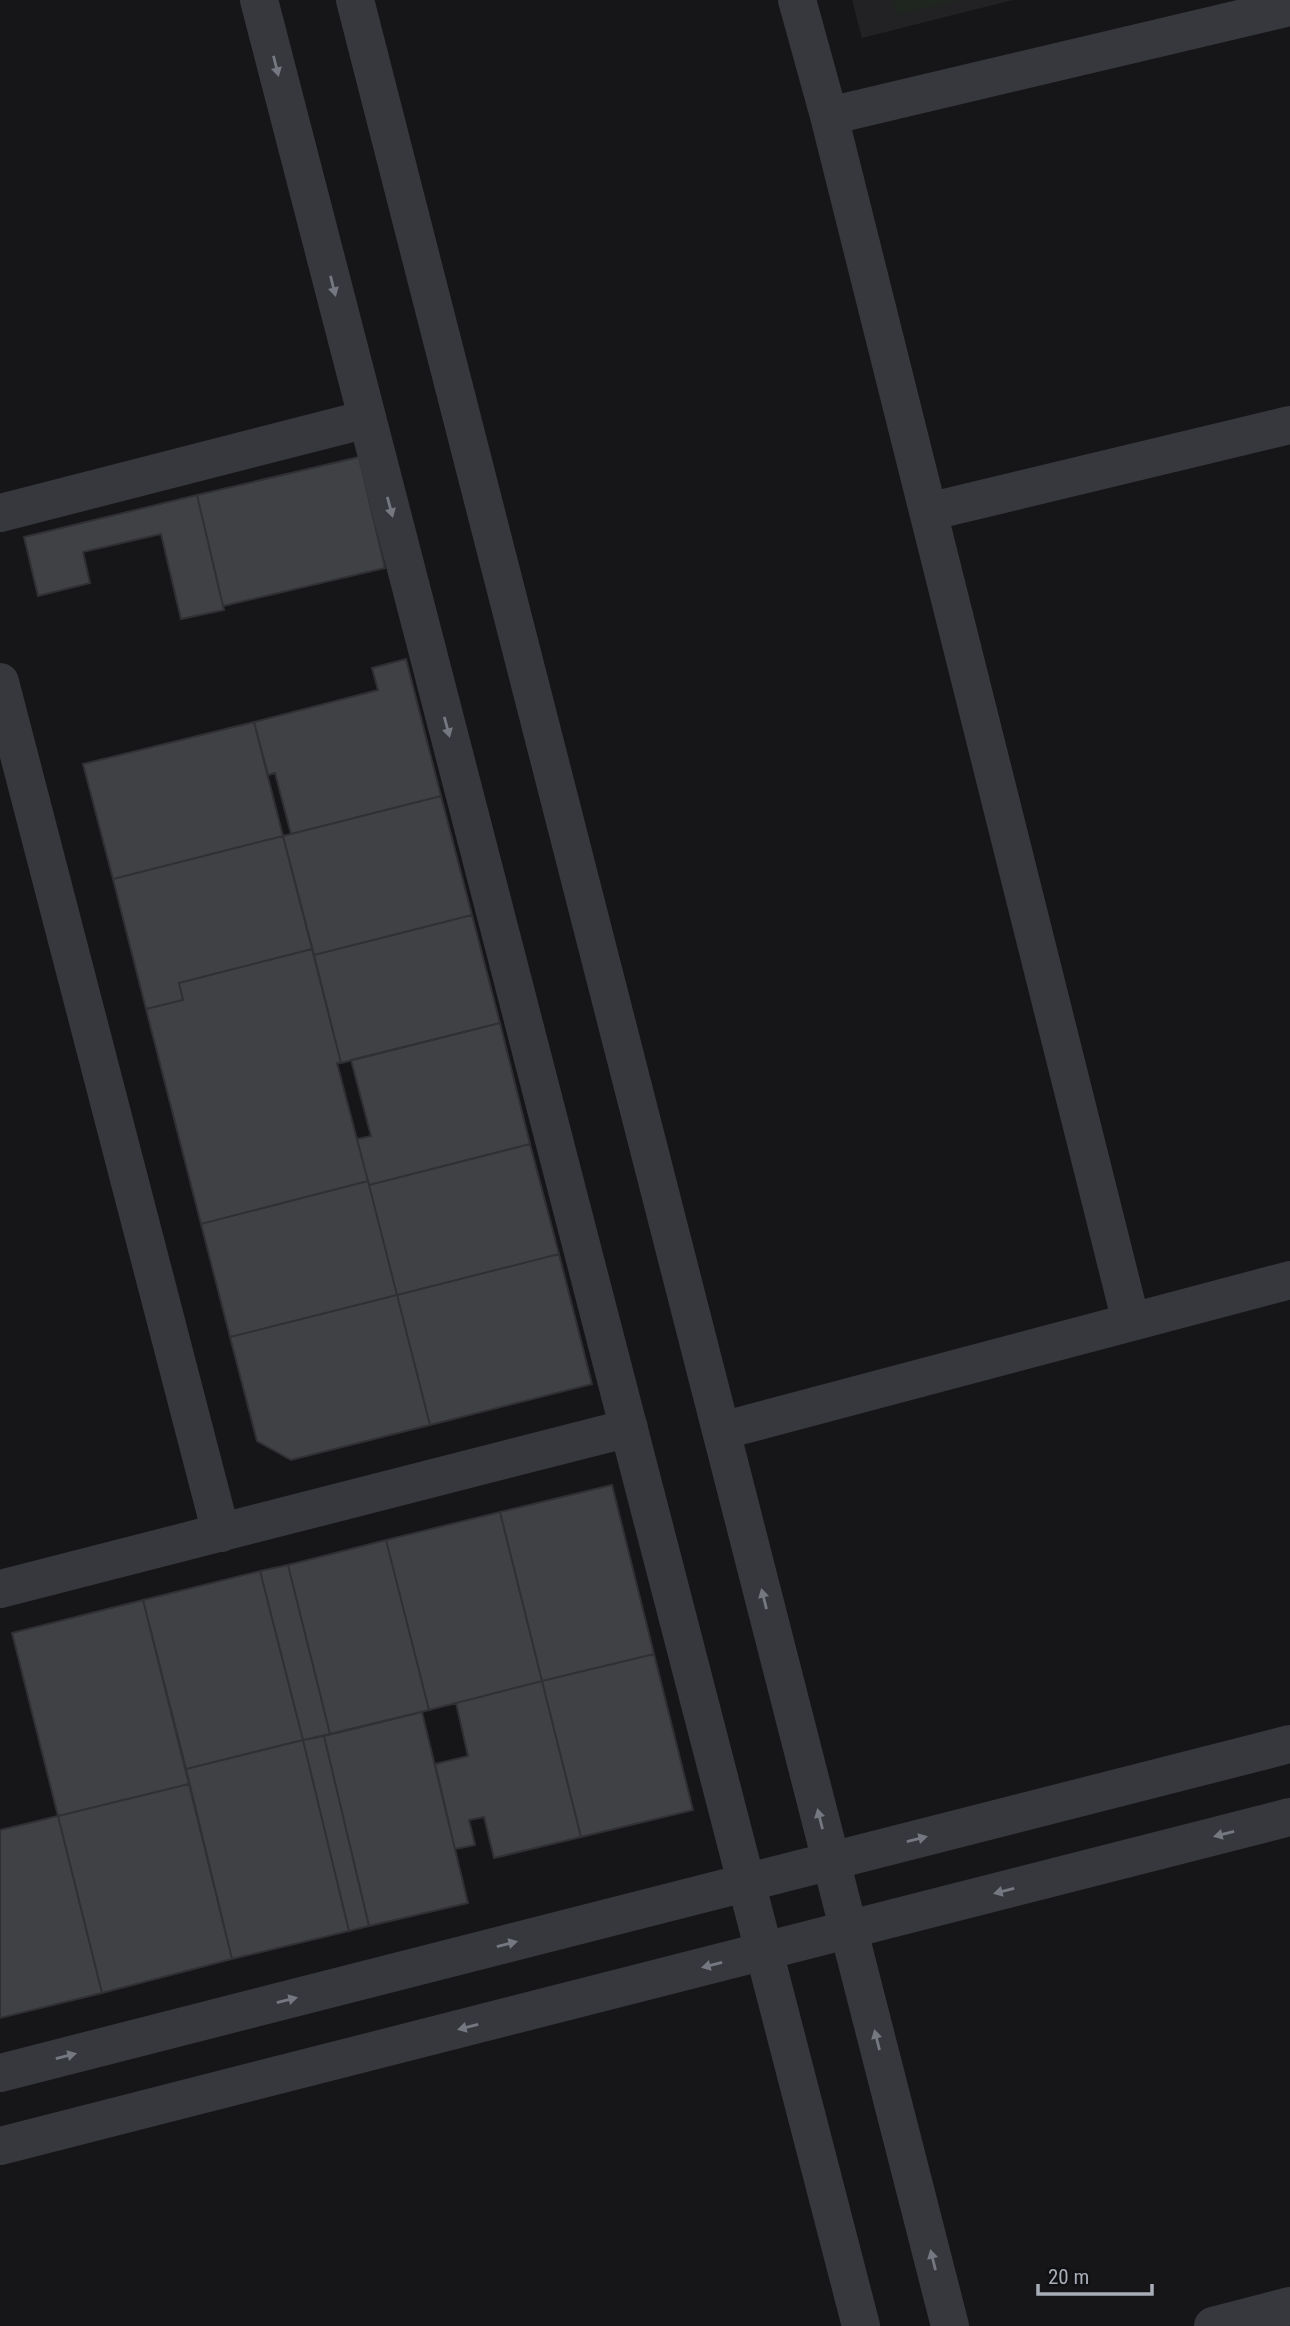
<svg xmlns="http://www.w3.org/2000/svg" width="1290" height="2326" viewBox="0 0 1290 2326" font-family="'Roboto Condensed',sans-serif">
	<style>
		.built { fill: #222225 }
		.green { fill: #1e261f }
		.building { fill: #404145; stroke: #303034; stroke-width: 2 }
		.lines { fill: none; stroke-linecap: round; stroke-linejoin: round }
		.minor { stroke: #37383d; stroke-width: 38 }
		.tertiary { stroke: #37383d; stroke-width: 38 }
		.oneway { fill: #757881 }
	</style>
	<rect width="100%" height="100%" fill="#161618"/>
	<path class="built" d="M852,0H1013L862,38Z"/>
	<path class="green" d="M893,0H960L897,15Z"/>
	<path class="building" d="M359,457L385,568L223,606L197,495Z
		M197,495L224,610L181,619L161,534L83,552L90,583L38,596L24,537Z
		M406,659L441,796L291,834L275,773L268,775L254,722L378,690L372,668Z
		M254,722L283,836L113,879L83,764Z
		M441,796L472,915L314,955L283,836Z
		M283,836L312,949L179,983L183,1000L146,1009L113,879Z
		M472,915L500,1023L341,1063L314,955Z
		M312,949L341,1063H337L368,1181L201,1224L146,1009L183,1000L179,983Z
		M500,1023L530,1144L369,1185L357,1139L371,1136L351,1060Z
		M530,1144L559,1254L397,1295L369,1185Z
		M368,1181L397,1295L230,1337L201,1224Z
		M559,1254L592,1384L430,1425L397,1295Z
		M397,1295L430,1425L291,1460L257,1441L230,1337Z
		M612,1485L654,1654L542,1681L500,1512Z
		M500,1512L542,1681L429,1710L386,1540Z
		M386,1540L429,1710L330,1734L288,1565Z
		M288,1565L330,1734L303,1740L260,1571Z
		M260,1571L303,1740L186,1769L143,1600Z
		M143,1600L189,1784L58,1816L12,1633Z
		M654,1654L693,1810L581,1837L542,1681Z
		M542,1681L581,1837L494,1858L484,1817L469,1820L475,1845L455,1849L435,1764L468,1756L456,1703Z
		M422,1712L468,1903L369,1926L324,1736Z
		M324,1736L369,1926L349,1931L303,1740Z
		M303,1740L349,1931L232,1959L186,1769Z
		M189,1784L232,1959L102,1993L58,1816Z
		M58,1816L102,1993L0,2018V1830Z"/>
	<g class="lines">
		<path class="minor" d="M259,0L861,2326
			M355,0L950,2326
			M797,0L829,116L1131,1322
			M829,116L1290,7
			M928,512L1290,425
			M0,513L367,419
			M0,682L221,1533
			M721,1431L1290,1280
			M0,1589L629,1428
			M1213,2326L1290,2306"/>
		<path class="tertiary" d="M0,2073L1290,1744
			M0,2146L1290,1817"/>
	</g>
	<defs><path id="oneway-solid" d="M-6-.8H1V-3.2L6.5 0L1 3.2V.8H-6Z" transform="scale(1.75)"/></defs>
	<g class="oneway">
		<use href="#oneway-solid" transform="translate(276 66) rotate(76)"/>
		<use href="#oneway-solid" transform="translate(333 286) rotate(76)"/>
		<use href="#oneway-solid" transform="translate(390 507) rotate(75)"/>
		<use href="#oneway-solid" transform="translate(447 727) rotate(75)"/>
		<use href="#oneway-solid" transform="translate(764 1599) rotate(-104)"/>
		<use href="#oneway-solid" transform="translate(820 1819) rotate(-104)"/>
		<use href="#oneway-solid" transform="translate(1224 1834) rotate(166)"/>
		<use href="#oneway-solid" transform="translate(917 1839) rotate(-14)"/>
		<use href="#oneway-solid" transform="translate(1004 1891) rotate(166)"/>
		<use href="#oneway-solid" transform="translate(507 1944) rotate(-14)"/>
		<use href="#oneway-solid" transform="translate(712 1965) rotate(166)"/>
		<use href="#oneway-solid" transform="translate(287 2000) rotate(-14)"/>
		<use href="#oneway-solid" transform="translate(468 2027) rotate(166)"/>
		<use href="#oneway-solid" transform="translate(877 2040) rotate(-104)"/>
		<use href="#oneway-solid" transform="translate(66 2056) rotate(-14)"/>
		<use href="#oneway-solid" transform="translate(933 2260) rotate(-104)"/>
	</g>
	<path d="M1038 2284v10h114v-10" fill="none" stroke="#a8adb8" stroke-width="3.5"/>
	<text x="1048" y="2284" font-size="21" fill="#a8adb8" stroke="#111113" stroke-width="5" paint-order="stroke">20 m</text>
</svg>
